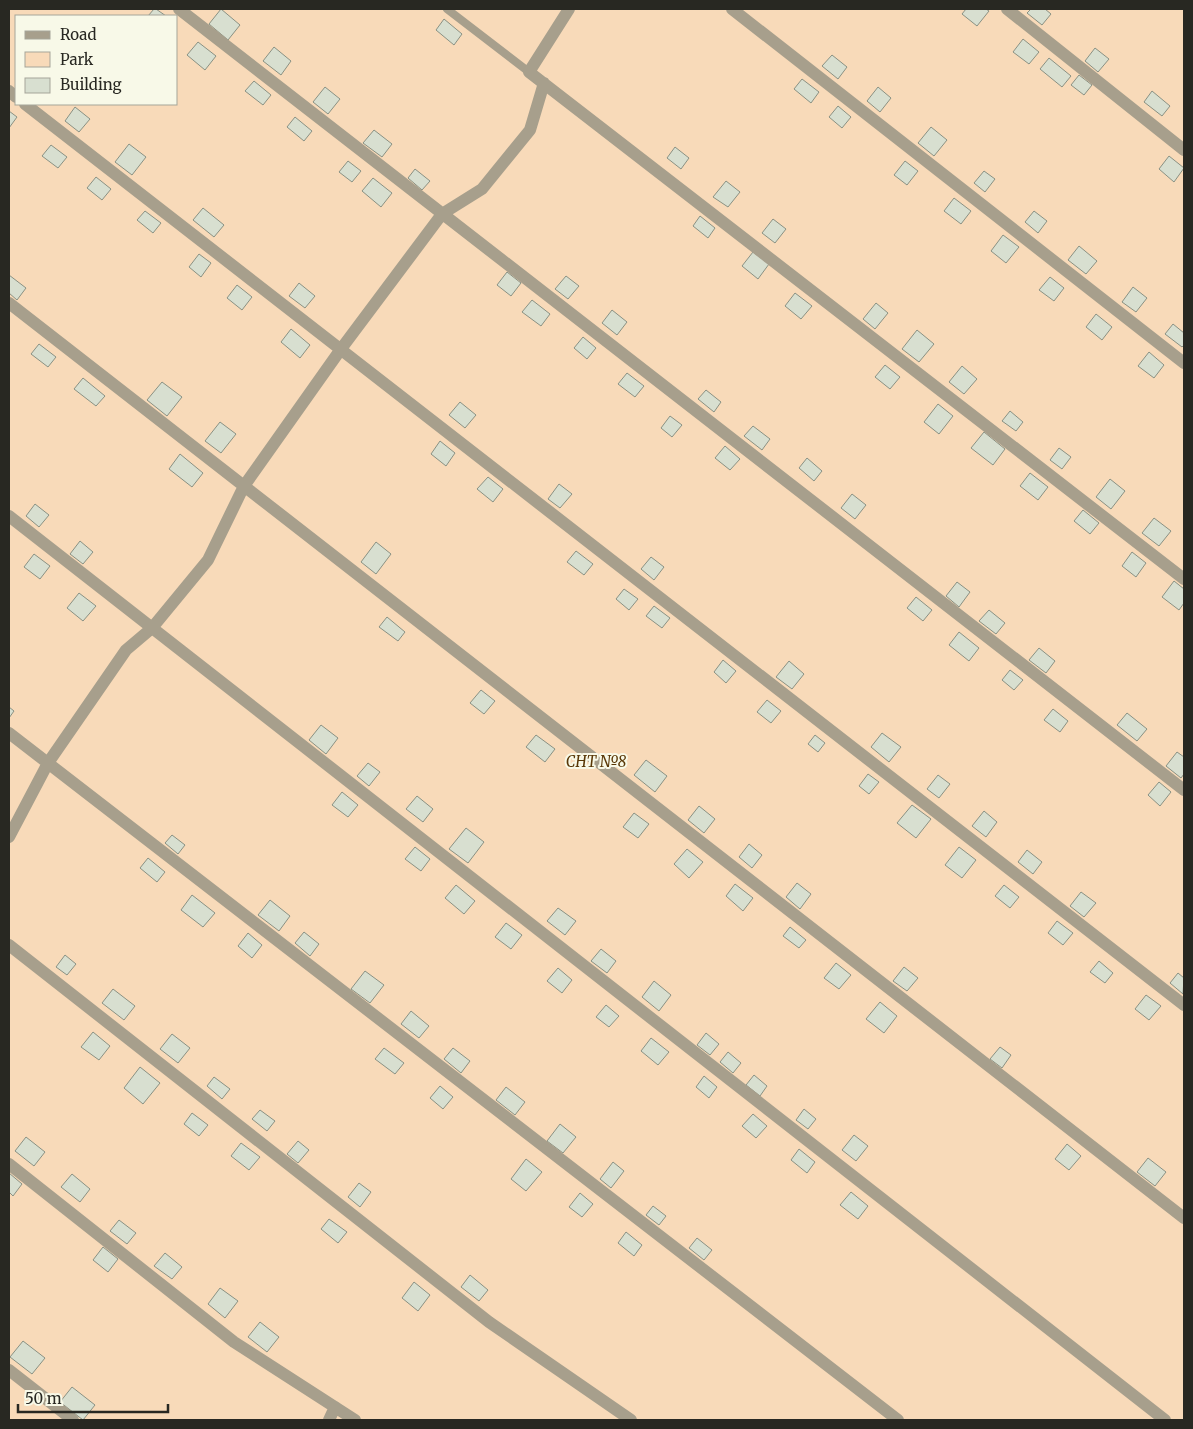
<svg xmlns="http://www.w3.org/2000/svg" width="1193" height="1429" viewBox="0 0 1193 1429" font-family="Merriweather,serif">
	<style>
		.green { fill: #f8dab9; fill-rule: evenodd }
		.building { fill: #d8dfd0; stroke: #8a9183 }
		.lines { fill: none; stroke-linecap: round; stroke-linejoin: round }
		.service { stroke: #a79f8c; stroke-width: 8 }
		.minor { stroke: #a79f8c; stroke-width: 12 }
		.labels { text-anchor: middle; stroke-width: 4; stroke-linejoin: round; paint-order: stroke }
		.park-label { font-size: 15px; font-style: italic; fill: #593706; stroke: #f8f9e8 }
	</style>
	<rect width="100%" height="100%" fill="#f8f9e8"/>
	<path class="green" d="M9,9H1184V1420H9ZM16,16H176V104H16Z"/>
	<path class="building" d="M154,9H156L166,16H148Z
		M221,9L240,25L228,40L209,24Z
		M966,9H986L989,11L977,26L962,14Z
		M1031,9H1045L1051,14L1042,25L1027,13Z
		M444,19L462,34L454,45L436,30Z
		M1023,39L1039,52L1029,64L1013,52Z
		M198,42L216,56L205,70L187,55Z
		M274,47L291,61L281,75L263,61Z
		M1095,48L1109,59L1098,72L1085,61Z
		M832,55L847,67L838,79L822,66Z
		M1049,58L1071,76L1062,87L1040,69Z
		M1079,75L1092,85L1084,95L1071,85Z
		M802,79L819,92L811,103L794,89Z
		M254,81L271,95L263,105L245,91Z
		M325,87L340,99L328,114L313,102Z
		M878,87L891,98L880,112L867,101Z
		M1152,91L1170,106L1162,116L1144,102Z
		M838,106L851,117L842,128L829,117Z
		M75,107L90,119L79,132L65,121Z
		M9,111L17,117L9,128Z
		M295,117L312,131L304,141L287,127Z
		M931,127L947,140L934,156L918,143Z
		M374,130L392,144L382,157L363,143Z
		M129,144L146,157L132,175L115,162Z
		M51,145L67,157L58,168L42,156Z
		M675,147L689,158L681,169L667,158Z
		M1169,156L1184,168L1174,182L1159,169Z
		M348,161L361,171L352,182L339,172Z
		M905,161L918,171L907,185L894,175Z
		M415,169L430,181L422,190L408,178Z
		M984,171L995,179L985,192L974,183Z
		M96,177L111,189L102,200L87,188Z
		M373,178L392,193L381,207L362,191Z
		M726,181L740,192L728,207L713,197Z
		M954,198L971,211L961,224L944,211Z
		M203,208L224,225L214,237L193,220Z
		M145,211L161,223L153,233L137,220Z
		M1034,211L1047,221L1038,233L1025,222Z
		M700,216L715,228L708,238L693,226Z
		M773,219L786,229L775,243L762,233Z
		M1003,235L1019,247L1006,263L991,251Z
		M1079,246L1097,261L1086,274L1068,260Z
		M753,252L769,264L758,279L742,266Z
		M199,254L211,263L201,277L189,267Z
		M507,272L521,283L511,296L497,285Z
		M9,275L26,288L17,300L9,293Z
		M566,276L579,286L568,299L555,289Z
		M1050,277L1064,288L1054,301L1039,290Z
		M299,283L315,296L305,308L289,296Z
		M237,285L252,297L242,310L227,298Z
		M1133,287L1147,298L1136,312L1122,302Z
		M795,293L812,306L801,319L785,306Z
		M532,300L550,314L541,326L522,312Z
		M876,303L888,313L875,329L863,319Z
		M612,310L627,322L617,335L602,323Z
		M1096,314L1112,327L1102,340L1086,327Z
		M1173,324L1184,333V345L1182,347L1165,334Z
		M291,329L310,345L300,358L281,342Z
		M917,330L934,344L919,362L902,349Z
		M583,337L596,348L587,359L574,348Z
		M39,344L56,357L48,367L31,354Z
		M1149,352L1164,365L1154,378L1138,366Z
		M885,365L900,377L890,389L875,377Z
		M962,366L977,379L964,394L949,382Z
		M627,373L644,386L635,397L618,384Z
		M83,378L105,396L96,406L74,389Z
		M162,382L182,397L167,416L147,400Z
		M706,390L721,402L714,412L698,399Z
		M460,402L476,415L465,428L449,415Z
		M938,404L953,416L939,434L924,422Z
		M1010,411L1023,422L1016,431L1002,421Z
		M670,416L682,425L672,437L661,428Z
		M220,422L236,434L221,453L205,441Z
		M753,426L770,439L762,450L744,436Z
		M984,432L1005,449L993,465L971,448Z
		M440,441L455,453L446,466L431,454Z
		M725,446L740,459L730,470L715,458Z
		M1059,448L1071,457L1062,469L1050,460Z
		M180,454L203,473L192,487L169,469Z
		M807,458L822,471L814,481L799,468Z
		M1030,473L1048,487L1038,500L1020,486Z
		M488,477L503,489L493,502L477,489Z
		M1110,479L1125,491L1111,509L1096,497Z
		M559,484L572,494L560,508L548,499Z
		M852,494L866,505L855,519L841,508Z
		M35,504L49,515L39,527L26,516Z
		M1083,510L1099,523L1090,534L1074,521Z
		M1154,518L1171,531L1159,546L1142,533Z
		M80,541L93,552L83,564L70,554Z
		M376,542L391,554L376,574L361,562Z
		M576,551L593,564L584,575L567,562Z
		M1132,552L1146,563L1136,577L1122,566Z
		M34,554L50,566L40,579L24,567Z
		M651,557L664,567L654,580L641,569Z
		M1174,581L1184,589V603L1179,610L1162,597Z
		M957,582L970,592L959,607L946,596Z
		M624,589L638,599L629,610L616,599Z
		M79,593L96,606L83,621L67,608Z
		M916,597L932,610L923,621L907,608Z
		M654,606L670,618L662,628L646,616Z
		M989,610L1005,623L996,634L979,621Z
		M387,617L405,632L398,641L379,627Z
		M959,632L979,648L969,661L949,645Z
		M1039,648L1055,661L1046,673L1029,660Z
		M723,660L736,671L726,683L714,672Z
		M789,661L804,674L792,689L776,677Z
		M1010,670L1023,680L1014,690L1002,680Z
		M481,690L495,701L484,714L470,703Z
		M767,700L781,711L771,723L757,712Z
		M9,707L14,711L9,718Z
		M1053,709L1068,721L1060,732L1044,720Z
		M1127,713L1147,729L1137,741L1117,725Z
		M321,725L338,738L326,754L309,740Z
		M882,733L901,747L889,762L871,747Z
		M536,735L555,749L545,762L526,747Z
		M815,735L825,743L818,752L808,744Z
		M1177,752L1184,757V774L1181,778L1166,766Z
		M646,760L667,776L655,792L634,775Z
		M368,763L380,772L369,786L357,776Z
		M868,774L879,782L869,794L859,786Z
		M938,775L950,784L939,798L927,789Z
		M1159,782L1171,792L1160,806L1148,795Z
		M342,792L358,805L348,817L332,805Z
		M417,796L433,809L423,822L406,809Z
		M912,805L931,819L916,838L897,823Z
		M699,806L715,819L704,833L688,820Z
		M984,811L997,822L986,837L972,826Z
		M634,813L649,824L638,838L623,827Z
		M466,828L484,842L468,863L449,849Z
		M172,835L185,845L178,854L165,843Z
		M749,844L762,855L752,868L739,857Z
		M415,847L430,859L421,871L405,859Z
		M959,847L976,860L962,878L945,865Z
		M687,849L703,862L689,878L674,864Z
		M1027,850L1042,862L1033,874L1018,862Z
		M148,858L165,872L157,882L140,868Z
		M797,883L811,894L800,909L786,897Z
		M735,884L753,898L743,911L726,896Z
		M456,885L475,901L464,914L445,898Z
		M1004,885L1019,897L1010,908L995,896Z
		M1081,892L1096,903L1084,917L1070,906Z
		M192,895L215,913L203,927L181,910Z
		M270,900L290,916L279,931L258,915Z
		M558,908L576,921L565,935L547,921Z
		M1057,921L1073,933L1063,945L1048,933Z
		M506,923L522,935L511,949L495,937Z
		M790,927L806,940L799,948L783,936Z
		M304,932L319,944L310,956L295,943Z
		M248,933L262,945L252,958L238,946Z
		M601,949L616,961L607,973L591,961Z
		M65,955L76,964L67,975L56,967Z
		M1099,961L1113,973L1105,983L1090,972Z
		M836,963L851,975L839,989L824,978Z
		M904,967L918,978L907,991L893,981Z
		M558,968L572,980L562,993L547,981Z
		M365,971L384,985L370,1003L351,989Z
		M1178,973L1184,978L1183,994L1170,983Z
		M654,981L671,995L659,1011L642,997Z
		M113,989L135,1006L124,1020L102,1003Z
		M1146,995L1161,1006L1149,1020L1135,1009Z
		M880,1002L897,1016L884,1033L866,1019Z
		M606,1005L619,1016L609,1027L596,1017Z
		M411,1011L429,1026L419,1038L401,1024Z
		M93,1032L110,1046L99,1060L81,1047Z
		M706,1033L719,1044L710,1055L697,1045Z
		M172,1034L190,1048L178,1063L160,1049Z
		M651,1038L669,1052L658,1065L641,1051Z
		M1000,1047L1011,1055L1002,1068L990,1059Z
		M384,1048L404,1063L395,1074L375,1059Z
		M453,1048L470,1061L461,1073L444,1059Z
		M728,1052L741,1063L733,1073L720,1062Z
		M140,1067L160,1083L143,1104L124,1088Z
		M754,1075L767,1086L760,1096L746,1085Z
		M704,1076L717,1087L709,1098L696,1087Z
		M214,1077L230,1089L222,1099L207,1086Z
		M440,1086L453,1097L443,1109L430,1098Z
		M506,1087L525,1102L515,1115L496,1100Z
		M804,1109L816,1119L808,1129L796,1120Z
		M260,1110L275,1121L267,1131L252,1119Z
		M192,1113L208,1125L199,1136L184,1124Z
		M753,1114L767,1126L756,1138L742,1126Z
		M560,1124L576,1137L563,1153L547,1141Z
		M854,1135L868,1146L856,1161L842,1150Z
		M26,1137L45,1152L34,1166L15,1151Z
		M298,1141L309,1150L298,1163L287,1154Z
		M241,1143L260,1157L249,1170L231,1156Z
		M1067,1144L1081,1156L1069,1170L1055,1159Z
		M799,1149L815,1162L807,1173L791,1160Z
		M1148,1158L1166,1172L1155,1186L1137,1172Z
		M526,1159L542,1172L526,1191L511,1179Z
		M613,1162L624,1171L611,1188L600,1179Z
		M9,1173L22,1184L13,1196L9,1192Z
		M72,1174L90,1189L80,1202L61,1187Z
		M359,1183L371,1192L360,1207L348,1197Z
		M851,1192L868,1206L858,1219L840,1205Z
		M580,1193L593,1204L582,1217L569,1207Z
		M653,1206L666,1216L659,1225L646,1215Z
		M329,1219L347,1232L338,1243L321,1229Z
		M119,1220L136,1233L127,1244L110,1231Z
		M626,1232L642,1245L634,1256L618,1243Z
		M697,1238L712,1250L704,1260L689,1248Z
		M103,1247L118,1259L108,1272L93,1260Z
		M165,1253L182,1267L172,1279L154,1266Z
		M470,1275L488,1290L479,1301L461,1287Z
		M414,1282L430,1295L418,1311L402,1298Z
		M220,1288L238,1301L225,1318L208,1304Z
		M260,1322L279,1337L267,1352L248,1337Z
		M23,1341L45,1358L32,1374L10,1357Z
		M72,1387L95,1405L83,1420L60,1402Z"/>
	<g class="lines">
		<path class="service" d="M447,9L529,72"/>
		<path class="minor" d="M179,9L1184,790
			M569,9L529,72L1184,579
			M732,9L1184,363
			M1007,9L1184,150
			M9,91L16,97
			M25,104L1184,1005
			M9,303L1184,1218
			M9,516L1165,1420
			M9,733L898,1420
			M9,837L48,763L126,650L152,628L208,560L244,486L341,349L442,214L482,189L530,130L544,83
			M9,945L489,1322L631,1420
			M9,1164L234,1342L355,1420
			M9,1370L73,1420
			M329,1420L335,1407"/>
	</g>
	<g class="labels">
		<g class="park-label">
			<text x="596" y="767">СНТ №8</text>
		</g>
	</g>
	<rect width="1193" height="1429" fill="none" stroke="#282822" stroke-width="20"/>
	<rect x="15" y="15" width="162" height="90" fill="#f8f9e8" stroke="#a5a599"/>
	<rect x="25" y="31" width="25" height="8" fill="#a79f8c" stroke="#a5a599"/>
	<text x="60" y="40" font-size="15" fill="#282822">Road</text>
	<rect x="25" y="52" width="25" height="15" fill="#f8dab9" stroke="#a5a599"/>
	<text x="60" y="65" font-size="15" fill="#282822">Park</text>
	<rect x="25" y="78" width="25" height="15" fill="#d8dfd0" stroke="#a5a599"/>
	<text x="60" y="90" font-size="15" fill="#282822">Building</text>
	<path d="M18 1404v8h150v-8" fill="none" stroke="#282822" stroke-width="2.5"/>
	<text x="25" y="1404" font-size="15" fill="#282822" stroke="#f8f9e8" stroke-width="4" paint-order="stroke">50 m</text>
</svg>
